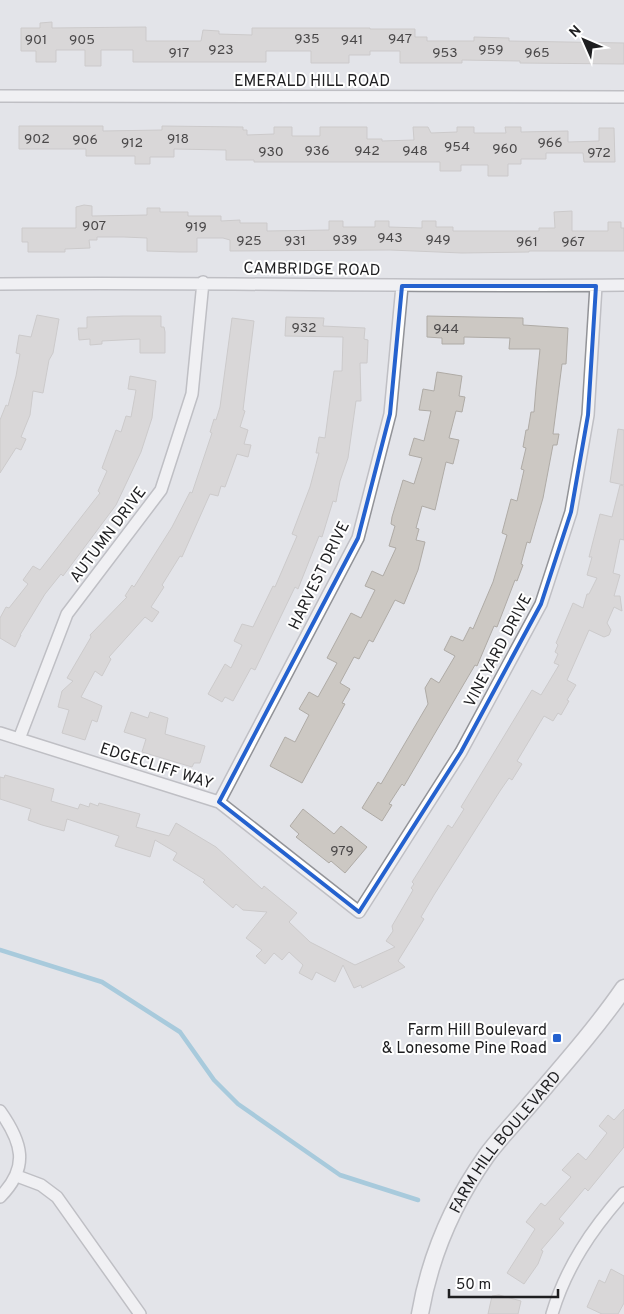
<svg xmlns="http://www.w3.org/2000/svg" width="624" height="1314" viewBox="0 0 624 1314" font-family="Overpass,sans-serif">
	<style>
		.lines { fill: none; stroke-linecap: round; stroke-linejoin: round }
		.stream { stroke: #5faccc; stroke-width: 4.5 }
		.building { fill: #ccc8c3; stroke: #afaba6 }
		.street-casing { stroke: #929398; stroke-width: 14 }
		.secondary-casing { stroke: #929398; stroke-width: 19 }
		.street { stroke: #fff; stroke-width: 11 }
		.secondary { stroke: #fff; stroke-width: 16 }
		.marked { fill: none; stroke: #2562cf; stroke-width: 4; stroke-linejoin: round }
		.poi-dot { fill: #2562cf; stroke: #fff; stroke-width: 2 }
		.labels { text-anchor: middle; stroke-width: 4; stroke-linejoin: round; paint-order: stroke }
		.number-label { font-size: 14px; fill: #4a4849 }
		.street-label { font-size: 16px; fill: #1e1e20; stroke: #fff }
		.poi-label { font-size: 16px; fill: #1e1e20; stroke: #fff; text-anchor: end }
	</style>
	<rect width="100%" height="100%" fill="#e3e4e9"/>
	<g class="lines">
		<path class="stream" d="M0,950L102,982L180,1032L214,1080L238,1104L340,1175L418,1200"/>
	</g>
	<path class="building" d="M52,22V28L146,27V41H201L203,30L219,31V34L252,35V28H370V29H415V37H427V41H474V37L509,38V41L624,43V64L520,63V61L462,60V63H400V51H370V55H349V63H311V51H266V62H133V50H101V66H85V50H56V62H36V51H21V28H40V23Z
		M19,126H103V131L162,130V126L243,127V130H247V135L274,134V127H292V136H320V127H367V139H382V141L414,140L413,127H428L431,133L457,132V127H474V133H506L505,127H521V132L568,131V142L599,141V128H614L615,162H584L583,153H546V159H521V164H508V176H488V165H461V171H440V162H254V160H226V150L174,149V157H150V164H135V156H86V149H19Z
		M84,205L92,206V216L147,215V208H160V212H188V216H221V221L240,220V223H267V231L329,230V221H343V227H375V221H389V227L422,228V221H436V227H453V231H539V228H555L554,212L572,211V231H608V222H621V228H624V251H529V252L462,253L390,250L230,251V240L223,238H197V252H180L147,251V238L124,237H97V240H89L90,248L65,249V252H28V242H22V228H76V207Z
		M37,315L59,319L53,353L49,360L43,393L33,391L30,415L21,437L26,439L21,450L16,448L0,473V420L6,405L8,406L16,376L20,354L16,353L19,335L31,337Z
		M123,316H161V327H164L165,332V353H140V339L102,341V344L90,345V339L79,340L78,328H87V317Z
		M427,316L523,318V325L568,328L566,364H562L553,434H559L557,445H553L543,498L530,543L527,542L521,564L523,565L517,581L515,580L497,627L494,626L477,666L475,665L404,786L402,784L389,804L392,805L382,821L362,808L378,782L381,784L428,704L425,688L431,678L439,683L455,656L444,650L451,636L463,641L470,627L473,629L493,582L507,535L502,533L511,499L517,501L524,470L521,469L526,448L523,447L526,430H528L531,412H534L536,388L540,349H509L510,338L464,337V344H442V338L427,337Z
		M286,317L324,318L323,326L365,328L364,339L368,340L367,363H360L361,401H356L348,458L340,481L336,502L333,501L322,537L319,536L298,589L295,587L255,670L251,668L233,701L225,697L222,702L208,694L225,664L231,668L242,645L234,641L242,624L253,627L273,586L275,587L297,536L292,534L310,487L319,453H316L319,437L325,438L334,371H342L343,337L285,336Z
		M232,318L254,321L243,410L245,411L240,427L248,430L244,444L251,445L248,457L237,454L225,487L221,486L218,496L210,494L182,557L180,556L162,585L164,587L151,607L159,612L152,622L145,617L109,657L111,659L102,676L95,671L81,697L102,706L97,722L92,720L85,740L62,733L69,710L58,707L62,691L73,681L67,678L91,637L90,635L127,597L125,596L132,585L134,587L172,527L190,492L192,493L212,433L210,432L214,419L216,420L220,407Z
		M437,372L462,376L459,396L465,397L462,412L456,411L449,438L459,440L453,464L446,462L435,510L422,506L416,528L419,529L416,540L425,542L418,570L404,604L395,600L373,642L369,640L359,659L354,657L340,683L350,689L342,703L345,704L302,783L270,766L285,737L295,742L309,715L299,709L309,692L318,697L337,663L327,658L351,613L361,618L375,590L365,586L372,571L383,576L396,548L389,546L395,526L391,524L392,517L403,480L414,484L422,458L409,455L414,438L424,441L431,411L419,410L423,389L434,391Z
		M130,376L156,381L152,418L141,452L116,505L63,576L61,574L45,594L20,635H21L15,647L0,638V618L6,607L9,608L28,584L23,580L33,566L40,570L100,493L98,491L107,471L102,468L116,430L121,432L126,416L131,417L136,390L128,389Z
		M618,429L624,430V485L610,482Z
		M620,485L624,486V540L620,539L613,573L620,575L614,596H620L622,611L614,607L607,623L611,630L609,635L604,637L589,630L567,680L576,685L567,700L569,701L561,715L558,713L553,721L544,716L517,761L522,764L512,780L509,778L500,791L434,895L421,917L424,919L398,961L405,967L362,988L361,985L354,988L343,965L335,982L316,972L312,980L299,973L303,965L289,952L282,960L274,953L265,964L256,956L262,950L246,938L267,912L243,910L236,904L233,908L203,882L205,880L173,860L177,853L155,840L150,857L115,846L119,836L67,819L64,831L42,825L28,820L31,809L0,799V777L4,778L5,775L54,789L51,801L78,809L80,804L89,807L90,803L98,806L99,803L140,814L136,827L169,836L176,823L216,847L262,889L264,886L297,913L289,922L310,942L355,965L395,947L386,941L393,931L392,926L413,890L411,888L414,884L412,882L448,825L452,828L464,809L461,807L532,690L541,695L559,665L554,663L558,654L555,652L558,645L556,643L573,603L583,608L587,594H589L597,578L587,575L592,557H589L600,514L612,517Z
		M131,712L148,718L150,712L168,718L165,734L205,746L200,763H194L192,767L142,752L146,739L124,732Z
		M303,809L334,834L341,826L367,847L345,873L331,861L329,863L296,837L299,834L290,826Z
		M624,1109V1147L588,1191L585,1188L559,1219L564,1223L541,1250L543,1251L538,1264L524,1284L507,1273L535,1229L526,1222L541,1203L545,1206L571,1177L562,1170L578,1153L586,1160L607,1133L599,1126L608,1115L614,1120Z
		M611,1269L624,1276V1303L618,1314H602L587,1307L599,1280L605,1283Z
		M499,1295L521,1301L518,1314H488L492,1296Z"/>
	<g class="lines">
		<g class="street-casing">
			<path id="street" d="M0,96L624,97
				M0,284C208,282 416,287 624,285
				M0,733L219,802L359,912L461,752L541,604L571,512L588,415L596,286
				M19,739L67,614L161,490L192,394L203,282
				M219,802L358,538L390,414L402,286
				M0,1111C22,1142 30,1167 0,1197
				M17,1176L41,1185L57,1197L140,1314
				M552,1314C566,1267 592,1229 624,1193"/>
		</g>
		<g class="secondary-casing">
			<g id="secondary">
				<path id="s1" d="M420,1314C430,1256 453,1203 487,1155C499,1139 513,1124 526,1109C560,1069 595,1030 624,988"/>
			</g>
		</g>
		<use href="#street" class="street"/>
		<use href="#secondary" class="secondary"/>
	</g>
	<path d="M0 0H624V1314H0ZM402,286H596L588,415L571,512L541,604L461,752L359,912L219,802L358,538L390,414Z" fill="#e3e4e9" fill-opacity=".55" fill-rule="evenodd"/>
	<path class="marked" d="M402,286H596L588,415L571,512L541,604L461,752L359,912L219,802L358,538L390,414Z"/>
	<rect class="poi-dot" x="552" y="1033" width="10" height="10" rx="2.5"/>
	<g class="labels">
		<g class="number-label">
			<text x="307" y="43">935</text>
			<text x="400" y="43">947</text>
			<text x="36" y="44">901</text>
			<text x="82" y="44">905</text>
			<text x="352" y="44">941</text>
			<text x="221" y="54">923</text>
			<text x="491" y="54">959</text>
			<text x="179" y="57">917</text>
			<text x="445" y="57">953</text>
			<text x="537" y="57">965</text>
			<text x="37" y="143">902</text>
			<text x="178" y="143">918</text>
			<text x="85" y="144">906</text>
			<text x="132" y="147">912</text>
			<text x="550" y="147">966</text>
			<text x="457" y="151">954</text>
			<text x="505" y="153">960</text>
			<text x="317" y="155">936</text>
			<text x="367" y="155">942</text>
			<text x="415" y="155">948</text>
			<text x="271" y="156">930</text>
			<text x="599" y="157">972</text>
			<text x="94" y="230">907</text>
			<text x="196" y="231">919</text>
			<text x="390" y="242">943</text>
			<text x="345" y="244">939</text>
			<text x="438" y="244">949</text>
			<text x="249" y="245">925</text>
			<text x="295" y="245">931</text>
			<text x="527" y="246">961</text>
			<text x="573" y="246">967</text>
			<text x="304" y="332">932</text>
			<text x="446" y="333">944</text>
			<text x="342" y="855">979</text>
		</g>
		<g class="street-label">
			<text x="312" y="86">EMERALD HILL ROAD</text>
			<text transform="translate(312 268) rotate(1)" y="6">CAMBRIDGE ROAD</text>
			<text transform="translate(107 534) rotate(-53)" y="6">AUTUMN DRIVE</text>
			<text transform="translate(318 575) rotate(-64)" y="6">HARVEST DRIVE</text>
			<text transform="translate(497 650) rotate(-62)" y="6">VINEYARD DRIVE</text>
			<text transform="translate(157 765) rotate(18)" y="6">EDGECLIFF WAY</text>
			<text dy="6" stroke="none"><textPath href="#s1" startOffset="195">FARM HILL BOULEVARD</textPath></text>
		</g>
		<g class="poi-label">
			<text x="547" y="1035">Farm Hill Boulevard<tspan x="547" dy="18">&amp; Lonesome Pine Road</tspan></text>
		</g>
	</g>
	<g transform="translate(584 40) rotate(315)" stroke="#ffffff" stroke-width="4" paint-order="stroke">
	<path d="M0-4L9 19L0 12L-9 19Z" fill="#1e1e20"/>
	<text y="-8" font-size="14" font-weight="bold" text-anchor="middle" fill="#1e1e20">N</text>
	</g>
	<path d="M449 1289v8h109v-8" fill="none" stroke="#1e1e20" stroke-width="2.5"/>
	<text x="456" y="1289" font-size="15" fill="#1e1e20" stroke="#ffffff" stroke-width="4" paint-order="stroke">50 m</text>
</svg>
